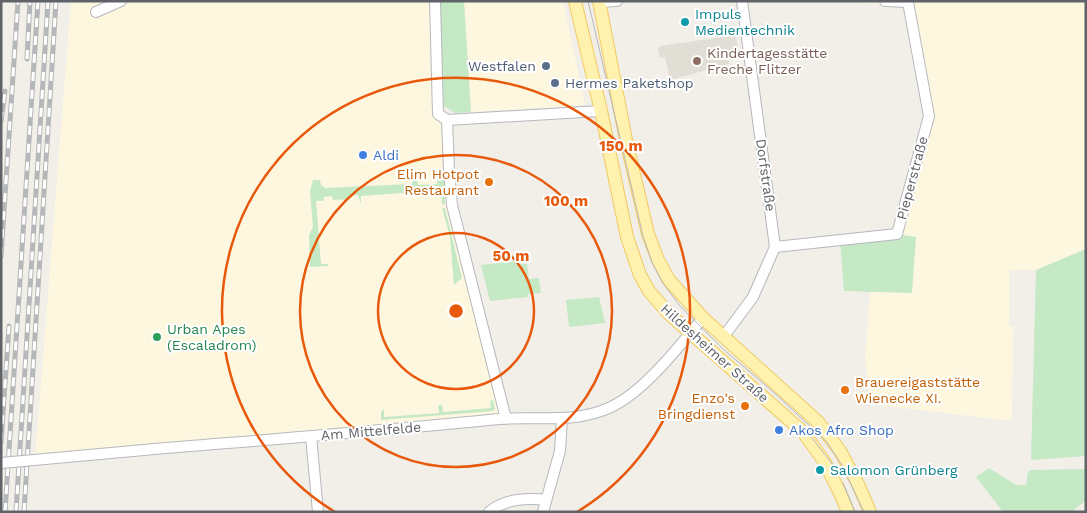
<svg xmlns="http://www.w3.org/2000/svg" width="1087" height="513" viewBox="0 0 1087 513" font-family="'Work Sans',sans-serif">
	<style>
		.commercial { fill: #fef7e0 }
		.education { fill: #e1ded6 }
		.green { fill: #c5e8c5 }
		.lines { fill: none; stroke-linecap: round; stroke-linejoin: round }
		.minor-casing { stroke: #b5b8bc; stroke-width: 12 }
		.major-casing { stroke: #f2c960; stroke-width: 14 }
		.minor { stroke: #fff; stroke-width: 10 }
		.major { stroke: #fff2af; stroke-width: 12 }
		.tram { stroke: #b6b7b8; stroke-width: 1 }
		.rail-casing { stroke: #b6b7b8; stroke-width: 5 }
		.rail { stroke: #fff; stroke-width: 3; stroke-dasharray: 9; stroke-linecap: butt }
		.minor-bridge-casing { stroke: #b5b8bc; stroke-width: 12; stroke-linecap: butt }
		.minor-bridge { stroke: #fff; stroke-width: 10 }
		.ring { fill: none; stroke: #e8590c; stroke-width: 2.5 }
		.culture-dot { fill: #0f9aa8; stroke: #fff; stroke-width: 2 }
		.education-dot { fill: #8d6e63; stroke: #fff; stroke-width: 2 }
		.service-dot { fill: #5c6f8a; stroke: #fff; stroke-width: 2 }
		.shop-dot { fill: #3f7fe0; stroke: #fff; stroke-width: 2 }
		.food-dot { fill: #e8710a; stroke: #fff; stroke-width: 2 }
		.leisure-dot { fill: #2e9e5b; stroke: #fff; stroke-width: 2 }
		.labels { text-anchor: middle; stroke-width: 4; stroke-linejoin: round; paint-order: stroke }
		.culture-label { font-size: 14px; fill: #0d838f; stroke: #fff; text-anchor: start }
		.education-label { font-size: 14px; fill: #785e54; stroke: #fff; text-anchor: start }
		.service-label { font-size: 14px; fill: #4e5e75; stroke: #fff; text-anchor: end }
		.shop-label { font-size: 14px; fill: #366cbe; stroke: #fff; text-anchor: start }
		.food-label { font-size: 14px; fill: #c56008; stroke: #fff; text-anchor: end }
		.street-label { font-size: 14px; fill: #5f6368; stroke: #fff }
		.leisure-label { font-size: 14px; fill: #27864d; stroke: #fff; text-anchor: start }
		.centre { fill: #e8590c; stroke: #fff; stroke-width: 2.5 }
		.ring-label { font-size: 15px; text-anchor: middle; font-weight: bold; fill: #e8590c; stroke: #fff; stroke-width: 4; stroke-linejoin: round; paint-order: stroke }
	</style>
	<rect width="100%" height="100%" fill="#f1efe8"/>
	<path class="commercial" d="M71,1H435L438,113L447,120L449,171L506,419L35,460Z
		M464,1H563L585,105L471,112Z
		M826,1H1085L1086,249L1036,270H1009V326H1013L1012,421L870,404L865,357L870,295L901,234L932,116L912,5Z"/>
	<path class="education" d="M736,35L739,54L728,56L729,64L670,80L665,57L660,58L658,48L660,46Z"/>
	<path class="green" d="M439,1H464L471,112L455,113L441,104Z
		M417,177L418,185L437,184V177L444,179L445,204L442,205L441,190L361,196V204L358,195H350V199L333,200L332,196L324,197L323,201H316L321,264H328V266L310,267L309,235L313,227L310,191L313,180H320L321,185L325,188L411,184Z
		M442,208H445L462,278L454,285L450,237Z
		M897,234L916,237L912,293L844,291L840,240Z
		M1086,249V456L1031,460L1036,270Z
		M516,261L517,264H527L529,279L539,278L541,293L528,294V297L490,301L481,265Z
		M599,297L605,323L569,327L566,300Z
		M493,400L495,409L493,411L381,420V412L384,409V417L439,413L438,405H442L443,412L491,408L490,401Z
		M989,468L1016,485H1026L1028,472L1031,470L1086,469V500L1072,512H1003L976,477Z"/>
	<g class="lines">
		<g class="minor-casing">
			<path id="minor" d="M435,1L438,114L447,120L449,171L452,205L506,419
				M599,2L617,1
				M96,12L121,1
				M447,120L601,111
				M775,247L897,234L929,116L908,2L885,1
				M724,336L753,297L775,247L742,1
				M311,436L318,512
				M144,450C263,440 381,431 499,419C537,416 575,424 611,407C645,391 679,346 703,318
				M489,512C504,499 528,498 546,500
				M543,512L560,451L562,418"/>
		</g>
		<g class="major-casing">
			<path id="major" d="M575,1L601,111L627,237L640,275L649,291L668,313L803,432L824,461L840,493L848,512
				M599,1L626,140L648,234L658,260L669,280L703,318L818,422L840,451L858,484L870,512"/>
		</g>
		<use href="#minor" class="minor"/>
		<use href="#major" class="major"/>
		<path class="tram" d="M588,1L643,236L652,262L662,282L680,306L723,349L771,390L826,441L842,465L864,512
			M809,434L833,465
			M843,483L855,512"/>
		<g class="rail-casing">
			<path id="rail" d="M27,59L30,1
				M1,121L5,91
				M1,256L18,1
				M1,442L9,326
				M5,512L38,1
				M16,512L48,1
				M24,512L56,1"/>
		</g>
		<use href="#rail" class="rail"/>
		<g class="minor-bridge-casing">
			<path id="minor-bridge" d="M1,463L144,450"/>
		</g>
		<use href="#minor-bridge" class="minor-bridge"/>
	</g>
	<g class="ring">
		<circle cx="456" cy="311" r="78"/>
		<circle cx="456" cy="311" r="156"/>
		<path d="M335 512A234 234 0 1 1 577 512"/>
	</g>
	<g class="culture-dot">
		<circle cx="685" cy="22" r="5"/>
		<circle cx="820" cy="470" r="5"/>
	</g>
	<circle class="education-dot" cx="697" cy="61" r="5"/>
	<g class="service-dot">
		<circle cx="546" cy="66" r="5"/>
		<circle cx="555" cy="83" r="5"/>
	</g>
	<g class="shop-dot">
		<circle cx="363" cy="155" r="5"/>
		<circle cx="779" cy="430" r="5"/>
	</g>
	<g class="food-dot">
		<circle cx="489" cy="182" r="5"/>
		<circle cx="845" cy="390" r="5"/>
		<circle cx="745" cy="406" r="5"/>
	</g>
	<circle class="leisure-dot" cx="157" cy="337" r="5"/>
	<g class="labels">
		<g class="culture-label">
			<text x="695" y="19">Impuls<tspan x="695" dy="16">Medientechnik</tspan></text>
			<text x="830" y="475">Salomon Grünberg</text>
		</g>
		<g class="education-label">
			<text x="707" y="58">Kindertagesstätte<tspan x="707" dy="16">Freche Flitzer</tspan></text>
		</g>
		<g class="service-label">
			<text x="536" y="71">Westfalen</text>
			<text x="565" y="88" text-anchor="start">Hermes Paketshop</text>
		</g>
		<g class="shop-label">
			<text x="373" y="160">Aldi</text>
			<text x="789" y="435">Akos Afro Shop</text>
		</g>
		<g class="food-label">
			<text x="479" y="179">Elim Hotpot<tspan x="479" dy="16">Restaurant</tspan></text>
			<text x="855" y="387" text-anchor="start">Brauereigaststätte<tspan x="855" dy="16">Wienecke XI.</tspan></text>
			<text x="735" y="403">Enzo's<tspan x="735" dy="16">Bringdienst</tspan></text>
		</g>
		<g class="street-label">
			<text transform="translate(766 175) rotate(82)" y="5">Dorfstraße</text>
			<text transform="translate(912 178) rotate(-75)" y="5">Pieperstraße</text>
			<text transform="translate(715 353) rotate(42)" y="5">Hildesheimer Straße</text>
			<text transform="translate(371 431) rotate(-5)" y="5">Am Mittelfelde</text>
		</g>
		<g class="leisure-label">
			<text x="167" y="334">Urban Apes<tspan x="167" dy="16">(Escaladrom)</tspan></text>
		</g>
	</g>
	<circle cx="456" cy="311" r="8" class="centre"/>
	<g class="ring-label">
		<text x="621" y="151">150 m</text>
		<text x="566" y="206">100 m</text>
		<text x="511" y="261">50 m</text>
	</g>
	<rect width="1087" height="513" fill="none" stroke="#5f6368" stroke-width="5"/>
</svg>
